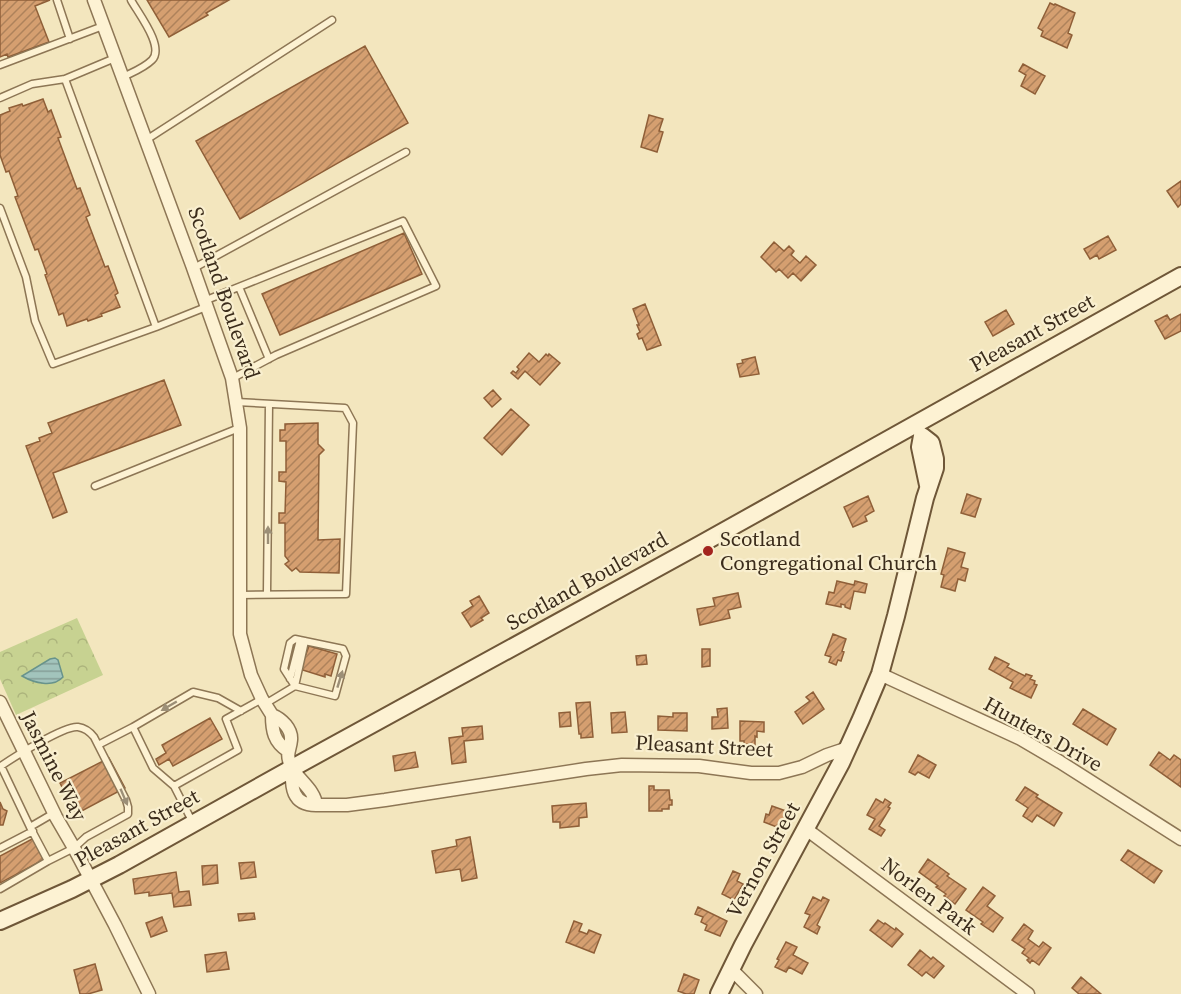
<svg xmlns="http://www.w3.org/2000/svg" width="1181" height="994" viewBox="0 0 1181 994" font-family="'Source Serif 4',serif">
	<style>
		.forest { fill: url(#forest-crowns) }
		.water { fill: url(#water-rules); stroke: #68938b; stroke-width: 1.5 }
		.building { fill: url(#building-hatch); stroke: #8f5f38; stroke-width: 1.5 }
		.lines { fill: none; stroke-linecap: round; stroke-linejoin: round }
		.service-casing { stroke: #8d7655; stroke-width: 9 }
		.minor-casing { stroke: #8d7655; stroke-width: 15 }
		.secondary-casing { stroke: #6f5738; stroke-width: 20 }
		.service { stroke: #fdf2d3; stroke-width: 6 }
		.minor { stroke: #fdf2d3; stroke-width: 12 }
		.secondary { stroke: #fdf2d3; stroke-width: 16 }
		.oneway { fill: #9c8f77 }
		.poi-dot { fill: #a3241e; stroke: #f9efcf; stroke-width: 2 }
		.labels { text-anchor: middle; stroke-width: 4.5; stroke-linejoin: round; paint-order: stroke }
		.street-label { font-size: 21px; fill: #3b2c1b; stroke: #f9efcf }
		.poi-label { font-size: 21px; fill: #3b2c1b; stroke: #f9efcf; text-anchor: start }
	</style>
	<defs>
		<pattern id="forest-crowns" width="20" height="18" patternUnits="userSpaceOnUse" patternTransform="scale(1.5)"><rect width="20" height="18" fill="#c7d291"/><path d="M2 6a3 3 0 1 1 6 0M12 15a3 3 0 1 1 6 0" fill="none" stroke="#acb47c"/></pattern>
		<pattern id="water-rules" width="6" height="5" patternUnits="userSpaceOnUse" patternTransform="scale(1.5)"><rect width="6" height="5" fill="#a2c4bc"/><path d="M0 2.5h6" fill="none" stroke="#859f98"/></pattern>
		<pattern id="building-hatch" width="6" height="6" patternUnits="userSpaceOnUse" patternTransform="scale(1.5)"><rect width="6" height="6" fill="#d59f70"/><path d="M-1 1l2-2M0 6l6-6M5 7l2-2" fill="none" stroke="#ae825b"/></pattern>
	</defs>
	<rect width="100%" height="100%" fill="#f3e6be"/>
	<path class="forest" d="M77,618L103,675L16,715L0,679V652Z"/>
	<path class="water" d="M55,658L58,660L63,677C53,688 34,683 22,676L50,659Z"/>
	<path class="building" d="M0,0H50L35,6L49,42L8,57L7,54L0,57Z
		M147,0H229L206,13L208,15L169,37Z
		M1050,3L1054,5L1055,4L1075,13L1068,33L1072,35L1067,48L1041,36L1043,31L1038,28Z
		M365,46L408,123L240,219L196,141Z
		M1023,64L1045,76L1035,94L1021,86L1026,75L1019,71Z
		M43,99L48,112L51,110L61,137L58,138L77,189L80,188L90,215L86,217L105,267L108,266L118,293L115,295L120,307L101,314L102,316L88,321L87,319L67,326L63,313L59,315L45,275L47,274L38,249L35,250L15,197L18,196L9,171L6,172L0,155V115L10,111L9,108L22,104L23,106Z
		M649,115L663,119L659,131L663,132L657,152L641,147Z
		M1181,181V204L1178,207L1167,191Z
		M404,233L422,274L280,335L262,294Z
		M1108,236L1116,250L1099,259L1097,255L1090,259L1084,249Z
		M774,242L784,251L789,246L794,251L791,255L800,263L806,256L816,265L801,281L793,273L788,278L779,269L776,272L761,257Z
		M645,304L661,345L647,350L642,338L639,339L637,334L640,332L637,325H639L633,309Z
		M1006,310L1014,324L993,336L985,322Z
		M1181,314V331L1165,339L1155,321L1167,315L1170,320Z
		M529,353L539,362L546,354L548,356L549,354L560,363L540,385L525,371L518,379L511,373L513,371L516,373L519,369L517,367Z
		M755,357L759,374L740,377L737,364L743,363L742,360Z
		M164,380L181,425L53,473L67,512L53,518L26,446L40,441L39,438L52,433L48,423Z
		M493,390L501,399L492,407L484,398Z
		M511,409L529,425L502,455L484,438Z
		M318,423V444L324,450L319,455L318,540L340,539L339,573L300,572L296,568L292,571L285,564L289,561L285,556V523H279V513H285L286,482L279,481V472H286V441H280V430H285V424Z
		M967,494L981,499L975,517L961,513Z
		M868,496L874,511L865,516L867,521L853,527L844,507Z
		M948,548L965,553L961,567L968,569L965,581L958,579L955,591L941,587L944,575L941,574Z
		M837,581L854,585L855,581L867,584L865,593L854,591L850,609L845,607V605L841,604V607L826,604L829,592L834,593Z
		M738,593L741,607L728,610L730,618L700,625L697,609L715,606L713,598Z
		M479,596L489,613L481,618L483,620L471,627L462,613L473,606L470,601Z
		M833,634L846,639L842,651L844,652L841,661L838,660L836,665L829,662L831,657L825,655Z
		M309,646L337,654L331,676L325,674V677L290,666L294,651L306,654Z
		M702,649H710V666L702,667Z
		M646,655L647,664L637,665L636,656Z
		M995,657L1009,664L1007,667L1025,676L1026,674L1032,676L1030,679L1035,681L1034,684L1037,685L1031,698L1010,688L1013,682L989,669Z
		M813,692L824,709L803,724L795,712L810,701L806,697Z
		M590,702L593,737L581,738V734H579L576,703Z
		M727,708L728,728L712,729V717H718L717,709Z
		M1083,709L1116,729L1107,745L1073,724Z
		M570,712L571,726L560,727L559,713Z
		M625,712L627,732L612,733L611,713Z
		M673,713H687V731L658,730V716L673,717Z
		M210,718L222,739L173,766L169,759L159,765L156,759L166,753L162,745Z
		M740,721L764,722V732L757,731V737L755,736V745L744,744V741H740Z
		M482,726L483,739L464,741L466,762L452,764L449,738L463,736L462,728Z
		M415,752L418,767L395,771L393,756Z
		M1159,752L1170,760L1174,755L1181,760V787L1150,765Z
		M918,755L936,765L929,778L918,772L915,775L909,772Z
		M109,758L125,788L76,814L60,783Z
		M649,786H654V790H669L670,800H672V805H669V809H662V811H649Z
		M1025,787L1038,795L1036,797L1062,813L1054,826L1037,815L1032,822L1023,816L1028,808L1016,800Z
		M876,799L883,803L885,799L891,803L888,807L890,808L879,826L885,830L881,836L869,829L875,819L867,815Z
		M0,802L3,809L7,811L3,825H0Z
		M586,803L587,817L579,818V826L560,828V822H553L552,806Z
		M772,806L786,811L783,820L785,821L782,829L764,822L766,814L769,815Z
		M470,837L477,878L462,881L460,869L436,873L432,851L457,846L456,840Z
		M34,838L45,859L0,883V856Z
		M1128,850L1162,871L1154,883L1121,860Z
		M928,859L949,874L947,876L966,889L955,904L944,896L946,894L936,887L938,886L919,872Z
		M254,862L256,877L241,879L239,863Z
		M217,865L218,883L203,885L202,866Z
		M733,871L740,874L737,881L743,884L734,900L722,894Z
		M176,872L179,892L189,891L191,905L174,907L172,893L149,896V892L135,894L133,879Z
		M983,887L995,896L987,906L1003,918L993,932L981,924L983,922L966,910Z
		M813,897L821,901L823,897L829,900L817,925L820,927L817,934L804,927L810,915L805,913Z
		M698,907L727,921L720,936L705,930L707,925L701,922L703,917L695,914Z
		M254,913L255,919L239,921L238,914Z
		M162,917L167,931L151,937L146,923Z
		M878,920L884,924L885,923L895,930L896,928L903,934L892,947L870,930Z
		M574,921L582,924L579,931L587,934L589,930L601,935L594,953L566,942Z
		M1024,924L1033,931L1028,939L1039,947L1043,942L1051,948L1039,965L1032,960L1030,963L1027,960L1029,958L1022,953L1025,949L1012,940Z
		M786,942L797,947L793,955L808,963L802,974L789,967L786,972L775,967L779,960L777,959Z
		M920,950L931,959L933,957L944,966L934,978L926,972L922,976L908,965Z
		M226,952L229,969L207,972L205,955Z
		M95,964L102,990L88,994H80L74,970Z
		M684,974L699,980L694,994H686L678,991Z
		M1081,977L1101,994H1079L1072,988Z"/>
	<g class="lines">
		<g class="service-casing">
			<path id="service" d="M57,0L70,39
				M115,58L65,79L156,327L206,307
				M0,65L103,26
				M123,77C133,72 144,68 152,60C165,47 138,13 131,0
				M0,98L32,84L65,79
				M146,140L332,20
				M0,208L26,277L35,321L53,364L156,327
				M194,268L406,152
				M239,287L269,359
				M204,301L403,221L436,286L276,355L233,378
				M236,402L345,408L353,423L346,594L240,595
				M95,486L239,428
				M267,593L269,404
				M290,679L300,640
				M295,686L305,641
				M265,704L295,686L335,696L346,656L343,649L295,639L290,643L284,669L295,686
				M98,745L133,727
				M174,786L238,750L226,719L262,699
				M193,823L174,786L153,768L133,727L193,692L218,698L241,711
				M30,827L48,861L74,848L86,837L128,814V807L126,800L94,737C90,732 85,728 78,727C65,725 14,757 1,766L30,827L54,813
				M0,848L33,831
				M0,889L48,861"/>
		</g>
		<g class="minor-casing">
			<path id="minor" d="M94,0L192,265L232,378L240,428V634L251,675L262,699L272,715
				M880,674L1021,739L1060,762L1181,839
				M0,702L56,817L74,848L115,925L149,994
				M288,751C274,742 272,731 272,715C282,719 292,729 291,740C290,751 286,752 290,764C296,779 315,789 316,805C292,805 291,787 292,768
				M316,805H347L385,800L586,769L622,765L699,766L751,773H779L802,767L827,755L848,748
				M806,829L1028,994
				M731,969L756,994"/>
		</g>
		<g class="secondary-casing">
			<path id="secondary" d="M0,921L72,889L119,865L305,761L701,544L1181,276
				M719,994L743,945L841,763L861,719L880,674L896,616L925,498L935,468V459L931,443L922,436L920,447L928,485"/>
		</g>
		<use href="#service" class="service"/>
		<use href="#minor" class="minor"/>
		<use href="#secondary" class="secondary"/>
	</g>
	<defs><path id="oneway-solid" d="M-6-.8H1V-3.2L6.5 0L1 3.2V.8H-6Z" transform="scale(1.5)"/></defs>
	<g class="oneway">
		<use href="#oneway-solid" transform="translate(268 535) rotate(-90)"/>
		<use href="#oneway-solid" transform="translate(340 679) rotate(-73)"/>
		<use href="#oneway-solid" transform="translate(169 706) rotate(150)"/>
		<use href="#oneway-solid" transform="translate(124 797) rotate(67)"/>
	</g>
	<circle class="poi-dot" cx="708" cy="551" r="6"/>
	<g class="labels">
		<g class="street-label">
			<text transform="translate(224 293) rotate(71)" y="7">Scotland Boulevard</text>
			<text transform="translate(1032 333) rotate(-29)" y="7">Pleasant Street</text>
			<text transform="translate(587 581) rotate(-29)" y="7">Scotland Boulevard</text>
			<text transform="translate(1043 734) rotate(29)" y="7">Hunters Drive</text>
			<text transform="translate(704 746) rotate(3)" y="7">Pleasant Street</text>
			<text transform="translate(54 766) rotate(63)" y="7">Jasmine Way</text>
			<text transform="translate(137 828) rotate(-29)" y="7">Pleasant Street</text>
			<text transform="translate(763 860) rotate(-61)" y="7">Vernon Street</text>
			<text transform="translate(929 896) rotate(37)" y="7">Norlen Park</text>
		</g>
		<g class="poi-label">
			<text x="720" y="546">Scotland<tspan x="720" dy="24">Congregational Church</tspan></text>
		</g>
	</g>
</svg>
